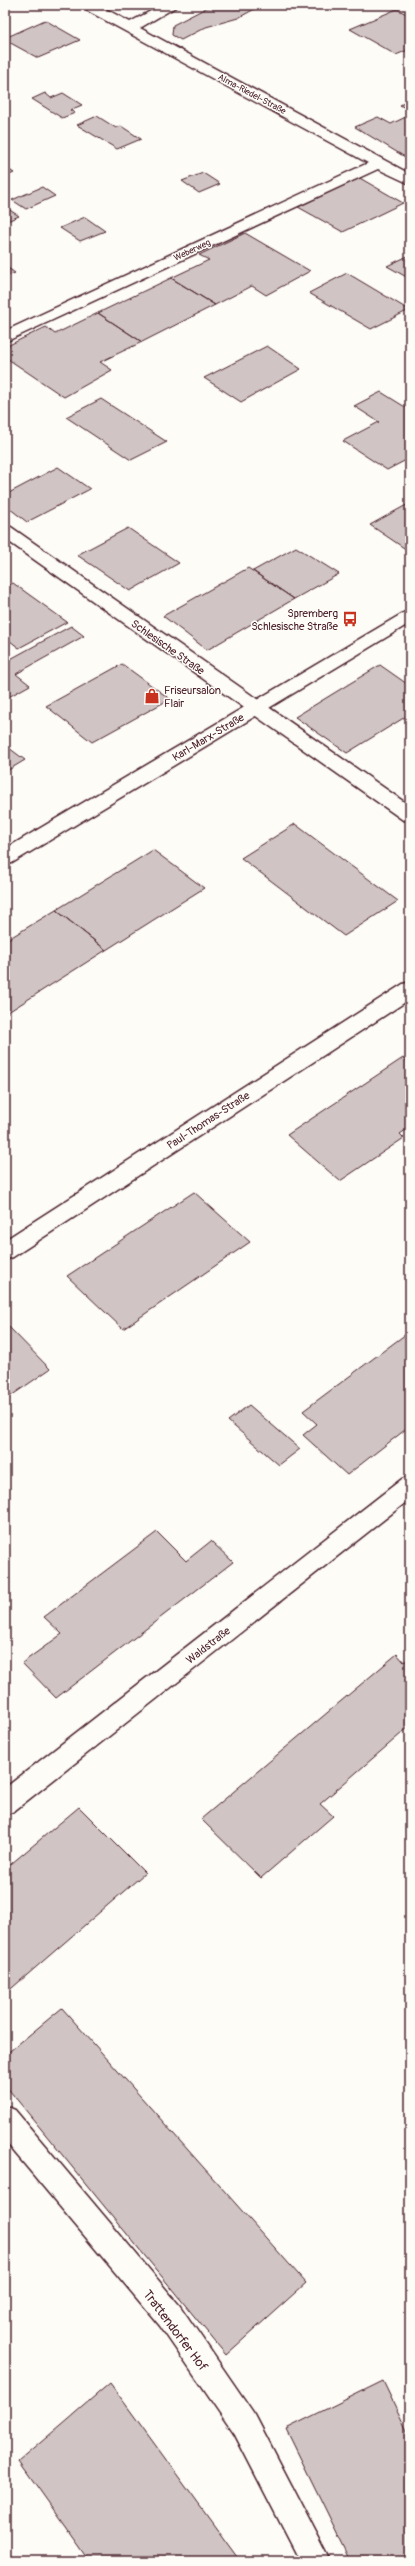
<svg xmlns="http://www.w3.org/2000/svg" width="415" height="2566" viewBox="0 0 415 2566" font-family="Pangolin,sans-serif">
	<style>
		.building { fill: #d0c5c4; stroke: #4a1f2b }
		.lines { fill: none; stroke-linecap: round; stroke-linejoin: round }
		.street-casing { stroke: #4a1f2b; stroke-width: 3 }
		.secondary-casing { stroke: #4a1f2b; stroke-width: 3 }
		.street { fill: #fdfcf7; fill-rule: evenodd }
		.secondary { fill: #fdfcf7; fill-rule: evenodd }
		.labels { text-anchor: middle; stroke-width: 3; stroke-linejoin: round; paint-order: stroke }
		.far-street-label { font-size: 9px; fill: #4a1f2b; stroke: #fdfcf7 }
		.poi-label { font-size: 11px; fill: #4a1f2b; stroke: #fdfcf7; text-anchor: end }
		.street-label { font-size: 11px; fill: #4a1f2b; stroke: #fdfcf7 }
		.near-street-label { font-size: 13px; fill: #4a1f2b; stroke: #fdfcf7 }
	</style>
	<rect width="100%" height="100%" fill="#fdfcf7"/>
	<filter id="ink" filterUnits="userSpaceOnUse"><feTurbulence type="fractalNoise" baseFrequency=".025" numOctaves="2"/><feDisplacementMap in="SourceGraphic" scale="8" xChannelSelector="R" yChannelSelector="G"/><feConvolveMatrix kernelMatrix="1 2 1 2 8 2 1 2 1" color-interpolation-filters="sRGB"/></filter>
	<g filter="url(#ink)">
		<path class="building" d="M212,5H262L238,18L206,27L181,40L172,35L173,25Z
			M397,9L410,16V49L396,55L350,29Z
			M45,20L80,40L38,58L5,40V38Z
			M45,93L51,98L63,93L82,105L70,110L75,113L62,118L32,99Z
			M410,100V111L400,105Z
			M410,115V160L355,127L378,117L391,124Z
			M97,116L116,128L121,126L141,139L117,149L77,125Z
			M5,167L14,173L5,177Z
			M203,173L220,184L199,193L182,181Z
			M358,177L403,203L343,232L298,207Z
			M42,187L55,196L26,209L12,200Z
			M5,207L19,216L5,222Z
			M85,217L105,231L80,241L60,228Z
			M245,233L310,271L266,295L252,286L215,305L171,278L209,260L199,255Z
			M410,255V279L387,266Z
			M8,268L15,273L5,277V269Z
			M347,273L409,310L371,329L309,293Z
			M171,278L215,305L142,342L98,313Z
			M98,313L142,342L100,362L112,370L64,397L5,357V347L46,327L55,334Z
			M267,346L301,369L241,402L204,378Z
			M381,392L410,410V458L387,470L343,441L379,422L354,406Z
			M101,399L167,442L131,460L66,417Z
			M58,467L90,489L27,522L5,505V495Z
			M410,503V552L370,525Z
			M128,528L179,563L130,591L77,555Z
			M296,547L339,574L294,599L253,571Z
			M248,568L294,599L207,650L163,616Z
			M13,583L67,622L19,648L5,637V587Z
			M71,626L84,636L16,674L30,685L5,699V662Z
			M122,664L170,699L92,742L46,706Z
			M380,665L410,686V714L347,753L295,717Z
			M5,745L25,760L5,772Z
			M295,824L398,901L344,936L241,858Z
			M153,850L204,888L106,950L56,910Z
			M56,910L106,950L5,1014V941Z
			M403,1058L410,1064V1127L400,1134L404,1138L340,1181L287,1135Z
			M194,1192L250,1242L123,1329L67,1276Z
			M5,1323L50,1369L5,1400Z
			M410,1331V1426L347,1475L303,1435L317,1424L303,1411Z
			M249,1405L300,1449L279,1465L228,1421Z
			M157,1532L186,1561L211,1541L233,1562L56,1698L22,1663L62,1634L44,1617Z
			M397,1654L404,1662L410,1657V1726L320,1804L333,1816L261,1878L201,1819Z
			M79,1807L145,1873L5,1994V1869Z
			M62,2008L306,2283L226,2355L5,2085V2055Z
			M383,2381L410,2437V2561H351L286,2429Z
			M110,2383L240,2561H90L19,2461Z"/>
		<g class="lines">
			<g class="street-casing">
				<path id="street" d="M89,5H98L130,22L162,5H179L140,28L410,174V184L378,169L5,342V331L368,163L88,11L86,8Z
					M5,526L11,527L410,806V821L403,820L5,539Z
					M410,982V999L13,1257L5,1260V1240L403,984Z
					M410,1476V1499L14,1811L5,1815V1788L402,1479Z
					M5,2106L15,2110L180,2306L255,2415L331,2561H300L235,2435L160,2326L5,2141Z"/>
			</g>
			<g class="secondary-casing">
				<path id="secondary" d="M410,609V623L12,863L5,865V849Z"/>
			</g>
			<use href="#street" class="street"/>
			<use href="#secondary" class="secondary"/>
		</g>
	</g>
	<defs>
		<g id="bus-bare" transform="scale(1.2)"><path d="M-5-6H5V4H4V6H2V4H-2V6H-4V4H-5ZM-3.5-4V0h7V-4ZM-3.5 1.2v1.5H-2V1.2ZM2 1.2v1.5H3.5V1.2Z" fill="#c8321e" stroke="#fdfcf7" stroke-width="2.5" paint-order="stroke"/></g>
		<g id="shop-bare" transform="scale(1.2)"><path d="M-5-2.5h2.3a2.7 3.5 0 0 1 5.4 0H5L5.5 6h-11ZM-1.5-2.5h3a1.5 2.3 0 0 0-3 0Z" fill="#c8321e" stroke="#fdfcf7" stroke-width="2.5" paint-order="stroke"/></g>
	</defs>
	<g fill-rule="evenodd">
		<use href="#bus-bare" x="350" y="619"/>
		<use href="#shop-bare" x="152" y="696"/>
	</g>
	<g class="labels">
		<g class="far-street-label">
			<text transform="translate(252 94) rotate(28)" y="3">Alma-Riedel-Straße</text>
			<text transform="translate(192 250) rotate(-25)" y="3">Weberweg</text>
		</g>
		<g class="poi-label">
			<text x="338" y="617">Spremberg<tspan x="338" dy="13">Schlesische Straße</tspan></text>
			<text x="164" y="694" text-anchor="start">Friseursalon<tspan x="164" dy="13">Flair</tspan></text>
		</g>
		<g class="street-label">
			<text transform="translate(168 647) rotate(35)" y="4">Schlesische Straße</text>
			<text transform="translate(208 737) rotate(-31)" y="4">Karl-Marx-Straße</text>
			<text transform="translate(208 1120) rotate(-33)" y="4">Paul-Thomas-Straße</text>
			<text transform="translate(208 1645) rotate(-38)" y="4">Waldstraße</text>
		</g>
		<g class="near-street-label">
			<text transform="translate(176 2330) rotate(53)" y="5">Trattendorfer Hof</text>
		</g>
	</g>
	<rect width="415" height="2566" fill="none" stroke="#fdfcf7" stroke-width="20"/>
	<rect x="10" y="10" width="395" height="2546" fill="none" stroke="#4a1f2b" stroke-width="1.5" filter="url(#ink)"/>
</svg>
